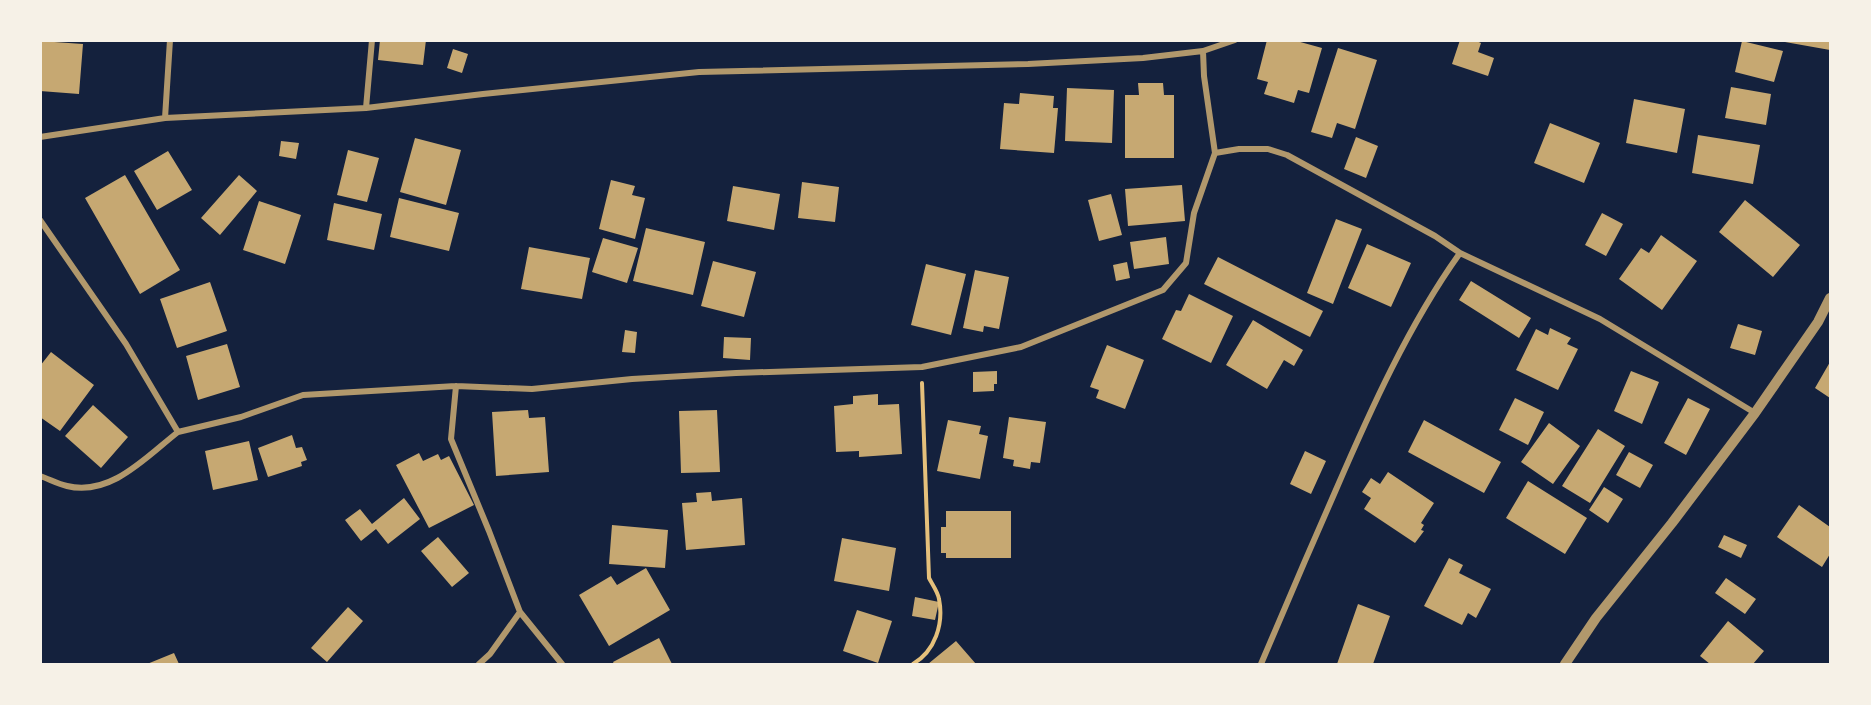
<svg xmlns="http://www.w3.org/2000/svg" width="1871" height="705" viewBox="0 0 1871 705" font-family="'Archivo Narrow',sans-serif">
	<style>
		.building { fill: #c6a872 }
		.lines { fill: none; stroke-linecap: round; stroke-linejoin: round }
		.path { stroke: #e5c07b; stroke-width: 4 }
		.minor { stroke: #b1986c; stroke-width: 6 }
		.tertiary { stroke: #b1986c; stroke-width: 10 }
	</style>
	<rect width="100%" height="100%" fill="#14213d"/>
	<path class="building" d="M380,40H426L423,65L378,60Z
		M1267,40H1293L1322,48L1309,93L1298,90L1294,103L1264,94L1268,82L1257,79Z
		M1460,40H1474L1481,43L1478,52L1494,58L1488,76L1452,64Z
		M1785,40H1830V50L1785,42Z
		M40,41L83,44L79,94L40,91Z
		M1742,41L1783,51L1774,82L1735,72Z
		M1338,48L1377,60L1355,129L1337,123L1332,138L1311,132Z
		M453,49L468,54L462,73L447,68Z
		M1138,83H1163L1164,95H1174V158H1125V95H1139Z
		M1731,87L1771,94L1766,125L1725,118Z
		M1067,88L1114,90L1112,143L1065,141Z
		M1020,93L1054,96L1053,108H1058L1054,153L1000,149L1004,103L1019,104Z
		M1634,99L1685,109L1677,153L1626,143Z
		M1550,123L1600,143L1584,183L1534,163Z
		M1698,135L1760,145L1753,184L1692,173Z
		M1356,137L1378,146L1366,178L1344,169Z
		M415,138L461,150L446,205L400,192Z
		M281,141L299,143L296,159L279,156Z
		M348,150L379,158L367,202L337,195Z
		M168,151L192,190L157,210L134,171Z
		M125,175L180,270L140,294L85,198Z
		M239,175L257,191L220,235L201,218Z
		M611,180L635,186L632,195L645,198L635,239L599,229Z
		M802,182L839,187L835,222L798,218Z
		M1182,185L1185,221L1128,226L1125,189Z
		M733,186L780,194L774,230L727,221Z
		M1111,194L1122,235L1099,241L1088,200Z
		M399,198L459,213L449,251L390,237Z
		M1745,200L1800,245L1773,277L1719,232Z
		M259,201L301,215L285,264L243,250Z
		M334,203L382,214L374,250L327,240Z
		M1602,213L1623,224L1606,256L1585,245Z
		M1336,219L1362,229L1333,304L1307,293Z
		M646,228L705,242L693,295L633,281Z
		M1661,235L1697,261L1662,310L1619,279L1641,248L1649,253Z
		M1166,237L1169,264L1134,269L1130,242Z
		M603,238L638,248L627,283L592,272Z
		M1367,244L1411,263L1391,307L1348,288Z
		M529,247L590,258L582,299L521,289Z
		M1218,257L1323,311L1310,337L1204,284Z
		M713,261L756,272L744,317L701,306Z
		M1127,262L1130,278L1116,281L1113,265Z
		M926,264L966,274L951,335L911,325Z
		M975,270L1009,277L999,329L984,326L983,332L963,328Z
		M1471,281L1531,318L1519,338L1459,300Z
		M210,282L227,331L177,348L160,299Z
		M1189,294L1233,316L1211,363L1162,339L1176,310L1181,311Z
		M1253,320L1303,350L1294,366L1284,360L1267,389L1226,365Z
		M1738,324L1762,331L1755,355L1730,348Z
		M1550,328L1571,338L1567,344L1578,349L1558,390L1516,370L1536,329L1548,335Z
		M625,330L637,332L635,353L622,352Z
		M724,337L751,338L750,360L723,358Z
		M227,344L240,387L198,400L186,356Z
		M1107,345L1144,360L1125,409L1096,398L1099,390L1090,387Z
		M51,352L94,385L60,431L40,417V366Z
		M1830,362V398L1815,388Z
		M997,371V384H994V391L973,392V372Z
		M1631,371L1659,382L1642,424L1614,411Z
		M878,394V405L899,404L902,454L859,457V451L836,452L834,406L853,404V396Z
		M1515,398L1544,412L1528,445L1499,430Z
		M1688,398L1710,409L1686,455L1664,443Z
		M93,405L128,437L101,468L65,436Z
		M528,410L529,418L545,417L549,472L496,476L492,412Z
		M717,410L720,472L681,473L679,411Z
		M1009,417L1046,422L1040,463L1031,462L1030,469L1013,466L1014,460L1003,458Z
		M948,420L981,426L979,434L988,436L980,479L937,471Z
		M1424,420L1501,462L1484,493L1408,452Z
		M1549,423L1580,446L1553,484L1521,462Z
		M1598,429L1625,446L1590,503L1562,486Z
		M292,435L296,448L302,447L307,460L301,462L302,466L268,477L258,448Z
		M249,441L258,480L213,490L205,451Z
		M1305,451L1326,461L1311,494L1290,484Z
		M1629,452L1653,465L1640,488L1616,475Z
		M419,453L423,461L438,454L441,460L449,456L474,505L429,528L396,465Z
		M1388,472L1434,503L1421,523L1424,525L1421,530L1424,531L1415,543L1364,509L1371,498L1362,492L1371,478L1380,484Z
		M1528,481L1587,518L1565,554L1506,518Z
		M1604,487L1623,499L1608,523L1589,510Z
		M711,492L712,501L742,498L745,545L686,550L682,503L697,502L696,493Z
		M404,498L420,519L388,544L376,529L361,541L345,520L360,509L372,524Z
		M1799,505L1830,527V554L1822,567L1777,537Z
		M946,511H1011V558H946V553H941V527H946Z
		M612,525L668,530L665,568L609,564Z
		M1724,535L1747,545L1741,558L1718,547Z
		M438,537L469,573L452,587L421,551Z
		M842,538L896,548L889,591L834,581Z
		M1449,558L1463,565L1459,573L1491,589L1476,618L1468,613L1462,625L1424,606Z
		M646,568L670,610L609,646L579,595L611,576L617,585Z
		M1726,578L1756,599L1745,614L1715,593Z
		M915,597L939,602L935,620L912,616Z
		M1358,604L1390,616L1373,664H1337Z
		M348,607L363,621L327,662L311,648Z
		M857,610L892,621L878,663L843,651Z
		M1728,621L1764,651L1753,664H1710L1700,656Z
		M659,638L672,664H614L613,662Z
		M956,641L976,664H928Z
		M174,653L179,664H147Z"/>
	<g class="lines">
		<path class="path" d="M913,664C935,651 944,624 939,599C938,592 932,584 929,578L922,383"/>
		<path class="minor" d="M1203,51L1204,76L1215,153
			M366,108L372,40
			M165,118L170,40
			M40,137L165,118L366,108L483,94L699,72L1028,64L1143,58L1203,51L1235,40
			M40,220L126,344L178,432L241,417L303,395L456,386L532,389L632,379L736,373L922,367L1021,347L1163,290L1186,263L1194,213L1215,153L1239,149H1268L1287,155L1435,236L1460,253L1600,319L1755,413
			M456,386L451,439L489,531L520,612L562,664
			M40,476C49,479 58,484 67,486C111,497 147,456 178,432
			M479,664L490,654L520,612
			M1261,664C1285,607 1310,549 1335,492C1370,411 1409,324 1460,253"/>
		<path class="tertiary" d="M1565,664L1596,618L1672,523L1755,413L1818,322L1830,298"/>
	</g>
	<rect width="1871" height="705" fill="none" stroke="#f6f1e7" stroke-width="84"/>
</svg>
